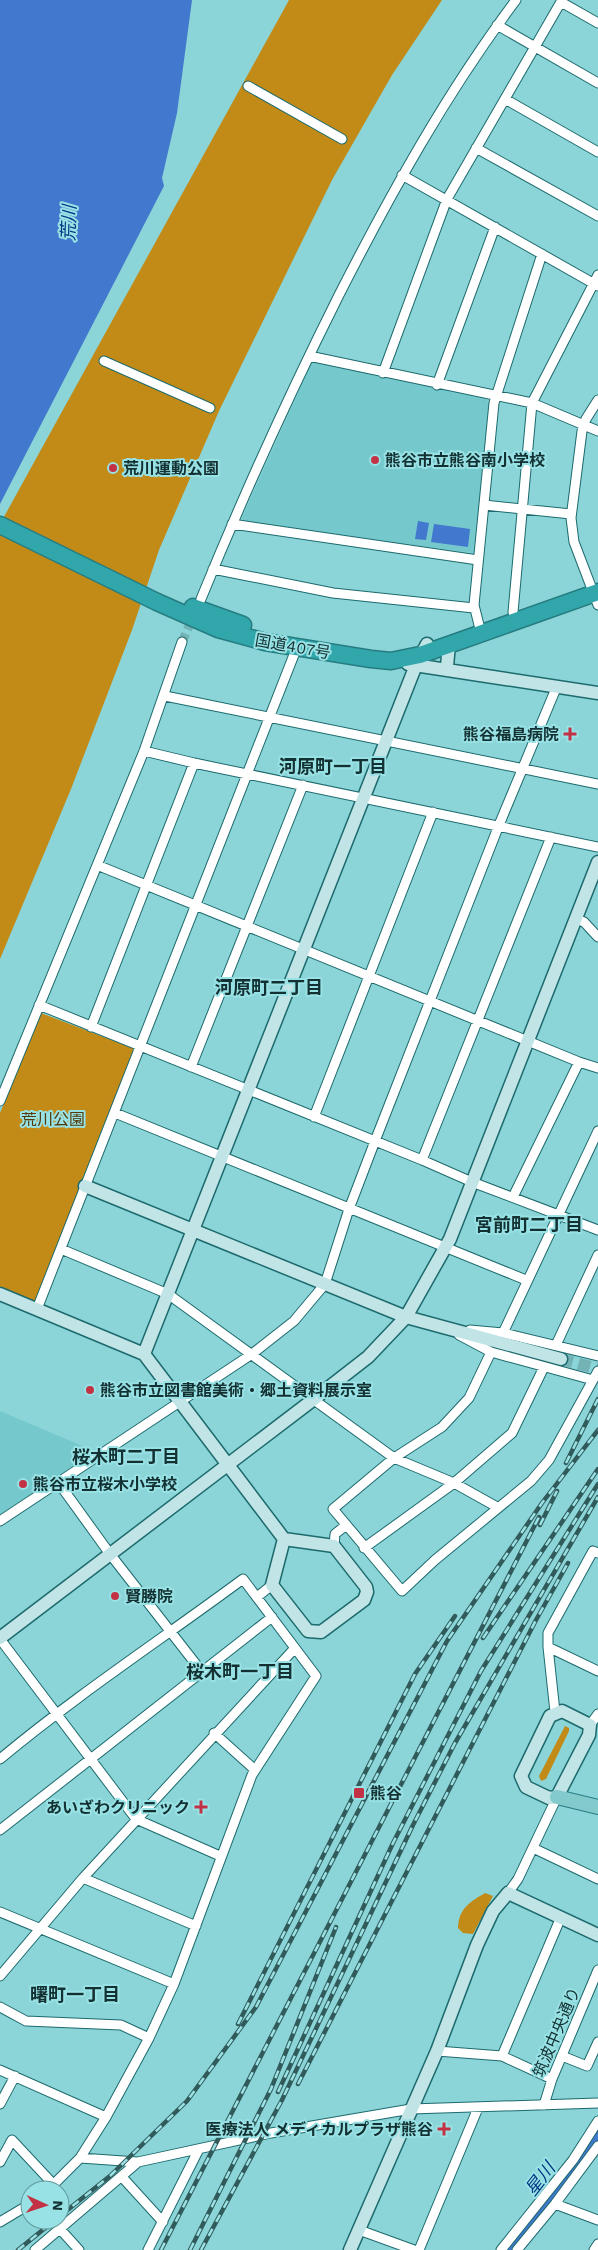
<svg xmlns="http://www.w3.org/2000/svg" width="598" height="2250" viewBox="0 0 598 2250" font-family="'Work Sans','Noto Sans JP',sans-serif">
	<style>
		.built { fill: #75c8cb }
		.green { fill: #c28b18 }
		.water { fill: #4278ce }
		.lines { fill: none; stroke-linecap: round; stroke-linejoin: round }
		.river { stroke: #4278ce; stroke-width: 16 }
		.street-tunnel { stroke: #73b3b6; stroke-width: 9; stroke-dasharray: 9 4.5; stroke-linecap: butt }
		.secondary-tunnel { stroke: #73b3b6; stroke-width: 12; stroke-dasharray: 12 6; stroke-linecap: butt }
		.street-casing { stroke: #1c6a6d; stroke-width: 11 }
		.secondary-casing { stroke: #1c6a6d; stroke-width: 15 }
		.primary-casing { stroke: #267d81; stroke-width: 16 }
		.highway-casing { stroke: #267d81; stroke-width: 19 }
		.street { stroke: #fff; stroke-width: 9 }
		.secondary { stroke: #c1e4e6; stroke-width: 12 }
		.primary { stroke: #83cacd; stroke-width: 14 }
		.highway { stroke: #31a6ab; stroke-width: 16 }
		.rail-casing { stroke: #315a5b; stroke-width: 4.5 }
		.rail { stroke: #98e1e4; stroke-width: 2.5; stroke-dasharray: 8; stroke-linecap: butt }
		.poi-dot { fill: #c33244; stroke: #98e1e4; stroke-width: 2 }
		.labels { text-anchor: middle; stroke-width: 4; stroke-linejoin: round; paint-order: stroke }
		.poi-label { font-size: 16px; font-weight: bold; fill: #133132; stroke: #98e1e4; text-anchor: start }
		.street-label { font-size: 16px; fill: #133132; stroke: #98e1e4 }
		.park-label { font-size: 16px; fill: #533a0a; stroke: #98e1e4 }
		.water-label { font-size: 18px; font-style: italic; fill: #003683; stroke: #98e1e4 }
		.neighbourhood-label { font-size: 18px; font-weight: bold; fill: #133132; stroke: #98e1e4 }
	</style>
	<rect width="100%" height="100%" fill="#8bd4d7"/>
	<path class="built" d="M314,362L485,398L489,403L474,552L472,553L243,522L242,517L311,364Z
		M0,1411L94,1451L0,1516Z"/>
	<path class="green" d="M289,0H442L392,75L332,180L219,411L159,550L132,630L71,789L0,959V524Z
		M41,1013L135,1049L35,1303L0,1289V1113Z
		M565,1726L569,1728V1731L546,1779L541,1781L539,1776Z
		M485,1893L493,1896L473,1934L463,1933L458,1928C459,1908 470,1902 485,1893Z"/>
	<path class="water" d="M0,0H192L177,113L162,178L164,186L0,504Z
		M418,521L429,523L426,540L415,539Z
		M434,524L470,529L468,547L431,542Z"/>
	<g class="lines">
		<path class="river" d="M510,2250L583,2156L598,2131"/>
		<path class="street-tunnel" d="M182,642L194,615"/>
		<path class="secondary-tunnel" d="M561,1359L598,1369"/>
		<g class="street-casing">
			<path id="street" d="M561,2L598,23
				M497,25L598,83
				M248,86L342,139
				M505,99L598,152
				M476,148L598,216
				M402,175L598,286
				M309,356L532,403L598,431
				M104,361L210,408
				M383,373L447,199L562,0
				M437,385L495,227
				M598,400L586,419L582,431L571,518L574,542L598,605
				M484,505L571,514
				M232,524L478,560
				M213,569L333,593L474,608
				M201,599C243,496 289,395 339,295C391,193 447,92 516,0
				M516,620L513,612L532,403L598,275
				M481,633L474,605L494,403L542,254
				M165,696L598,784
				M144,751L194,763L598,847
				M97,865L579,1062L598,1068
				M576,919L584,922L598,937
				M39,1005L422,1160L472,1182L598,1230
				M91,1027L194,763
				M191,1067L303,785
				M0,1101L144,751L182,642
				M115,1113L526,1280
				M314,1117L433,812
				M422,1160L551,837
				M513,1197L579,1062
				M61,1249L168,1294L394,1458L454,1483L497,1507
				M37,1309L297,647
				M470,1330L503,1333L598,1356
				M503,1333L598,1131
				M459,1335L491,1352L593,1380
				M556,1345L598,1255
				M491,1352L469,1398L442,1427L394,1458L333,1509L402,1591L435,1560L531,1481L549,1460L598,1371
				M58,1482L110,1554L202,1672
				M0,1521L252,1354L294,1321L325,1284L349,1209L375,1141L499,825L557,686
				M334,1546L335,1534L345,1526
				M364,1548L454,1483L512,1433L544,1367
				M257,1597L272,1585
				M0,1639L136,1819L220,1856
				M548,1647V1633L593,1551L598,1553
				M555,1712L548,1647L598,1671
				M590,1725L598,1714
				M214,1733L255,1770
				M0,1759C78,1694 162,1639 243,1579L316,1676L252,1775L174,1984L149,2038L106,2117L80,2158L48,2190
				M0,1830L272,1617
				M533,1848L598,1879
				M83,1878L196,1926
				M508,1893L518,1879L557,1797
				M0,1912L174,1984
				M0,1976L83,1878L295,1648
				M0,2007L26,2021L121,2025L149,2038
				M437,2051L502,2056L552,2079
				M502,2056L561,1917
				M562,2056L587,2066L598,2042
				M0,2070L106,2117
				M0,2104L15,2076
				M544,2105L552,2079L598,1970
				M80,2158L138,2162L271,2133L411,2109L598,2103
				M0,2162L12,2140L54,2185
				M122,2177L163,2222
				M555,2204L598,2220
				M0,2222L30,2204
				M60,2229L79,2250
				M359,2230L414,2250
				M35,2250L138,2162
				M148,2250L199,2149
				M419,2250L478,2108
				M501,2250L573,2160L598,2121
				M517,2250L555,2204L598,2146
				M594,2250L598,2244"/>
		</g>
		<g class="secondary-casing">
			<path id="secondary" d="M408,664L598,693
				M447,666L449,645
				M85,1186L406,1317L561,1359
				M0,1294L144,1354L284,1539L334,1546L366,1587L367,1592L364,1600L321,1632L308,1631L272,1585L284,1539
				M144,1354L416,665L427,644
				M0,1638L314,1399L368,1357L406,1317L450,1239L598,862
				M562,1711L590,1725L589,1735L557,1797L549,1798L526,1787L521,1776L550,1716Z
				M350,2250L437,2051L477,1945L493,1911L508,1893L598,1935"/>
		</g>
		<g class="primary-casing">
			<path id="primary" d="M557,1797L598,1807"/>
		</g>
		<g class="highway-casing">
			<path id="highway" d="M0,525L157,602L218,629L265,642L371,659L391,661L420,655L598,592
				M193,607L243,625"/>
		</g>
		<use href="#street" class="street"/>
		<use href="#secondary" class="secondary"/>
		<use href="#primary" class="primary"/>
		<use href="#highway" class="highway"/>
		<g class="rail-casing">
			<path id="rail" d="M566,1463L598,1399
				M540,1525L557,1491
				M483,1638L598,1469
				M238,2024L415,1674L455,1616
				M298,2084L536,1620L568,1563
				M278,2092L393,1843L481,1671L598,1484
				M60,2216L110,2176L187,2101L256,2007L447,1641L542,1503L598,1430
				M18,2250L55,2220
				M161,2250L539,1517
				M190,2250L271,2089L336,1927
				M201,2250L282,2100L413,1825L455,1743L598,1497"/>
		</g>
		<use href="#rail" class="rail"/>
	</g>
	<g class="poi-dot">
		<circle cx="375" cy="460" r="5"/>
		<circle cx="113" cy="468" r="5"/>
		<path d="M567.5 726.5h5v5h5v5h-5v5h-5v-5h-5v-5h5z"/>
		<circle cx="90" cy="1390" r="5"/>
		<circle cx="23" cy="1484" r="5"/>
		<circle cx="115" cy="1596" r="5"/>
		<rect x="353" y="1787" width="12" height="12" rx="2.5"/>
		<path d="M198.5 1799.5h5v5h5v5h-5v5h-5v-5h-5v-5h5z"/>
		<path d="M441.5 2121.5h5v5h5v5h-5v5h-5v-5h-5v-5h5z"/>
	</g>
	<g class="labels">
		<g class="poi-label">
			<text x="385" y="466">熊谷市立熊谷南小学校</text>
			<text x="123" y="474">荒川運動公園</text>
			<text x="559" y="740" text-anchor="end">熊谷福島病院</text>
			<text x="100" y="1396">熊谷市立図書館美術・郷土資料展示室</text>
			<text x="33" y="1490">熊谷市立桜木小学校</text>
			<text x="125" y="1602">賢勝院</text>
			<text x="370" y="1799">熊谷</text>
			<text x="190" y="1813" text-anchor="end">あいざわクリニック</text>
			<text x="433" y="2135" text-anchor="end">医療法人 メディカルプラザ熊谷</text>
		</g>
		<g class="street-label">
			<text transform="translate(293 646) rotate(10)" y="6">国道407号</text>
			<text transform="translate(556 2032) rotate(-67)" y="6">筑波中央通り</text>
		</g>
		<g class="park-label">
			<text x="53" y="1125">荒川公園</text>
		</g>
		<g class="water-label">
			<text transform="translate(69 223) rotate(-88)" y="6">荒川</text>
			<text transform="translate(540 2179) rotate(-52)" y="6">星川</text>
		</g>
		<g class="neighbourhood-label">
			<text x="333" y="773">河原町一丁目</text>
			<text x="269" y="994">河原町二丁目</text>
			<text x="529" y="1231">宮前町二丁目</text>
			<text x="126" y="1463">桜木町二丁目</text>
			<text x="240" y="1678">桜木町一丁目</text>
			<text x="75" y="2001">曙町一丁目</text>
		</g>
	</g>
	<g transform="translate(45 2205) rotate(93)"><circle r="24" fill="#98e1e4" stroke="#639b9d"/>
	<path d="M0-4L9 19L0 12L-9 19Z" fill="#c33244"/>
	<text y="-8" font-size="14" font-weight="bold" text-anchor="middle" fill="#133132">N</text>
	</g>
</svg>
